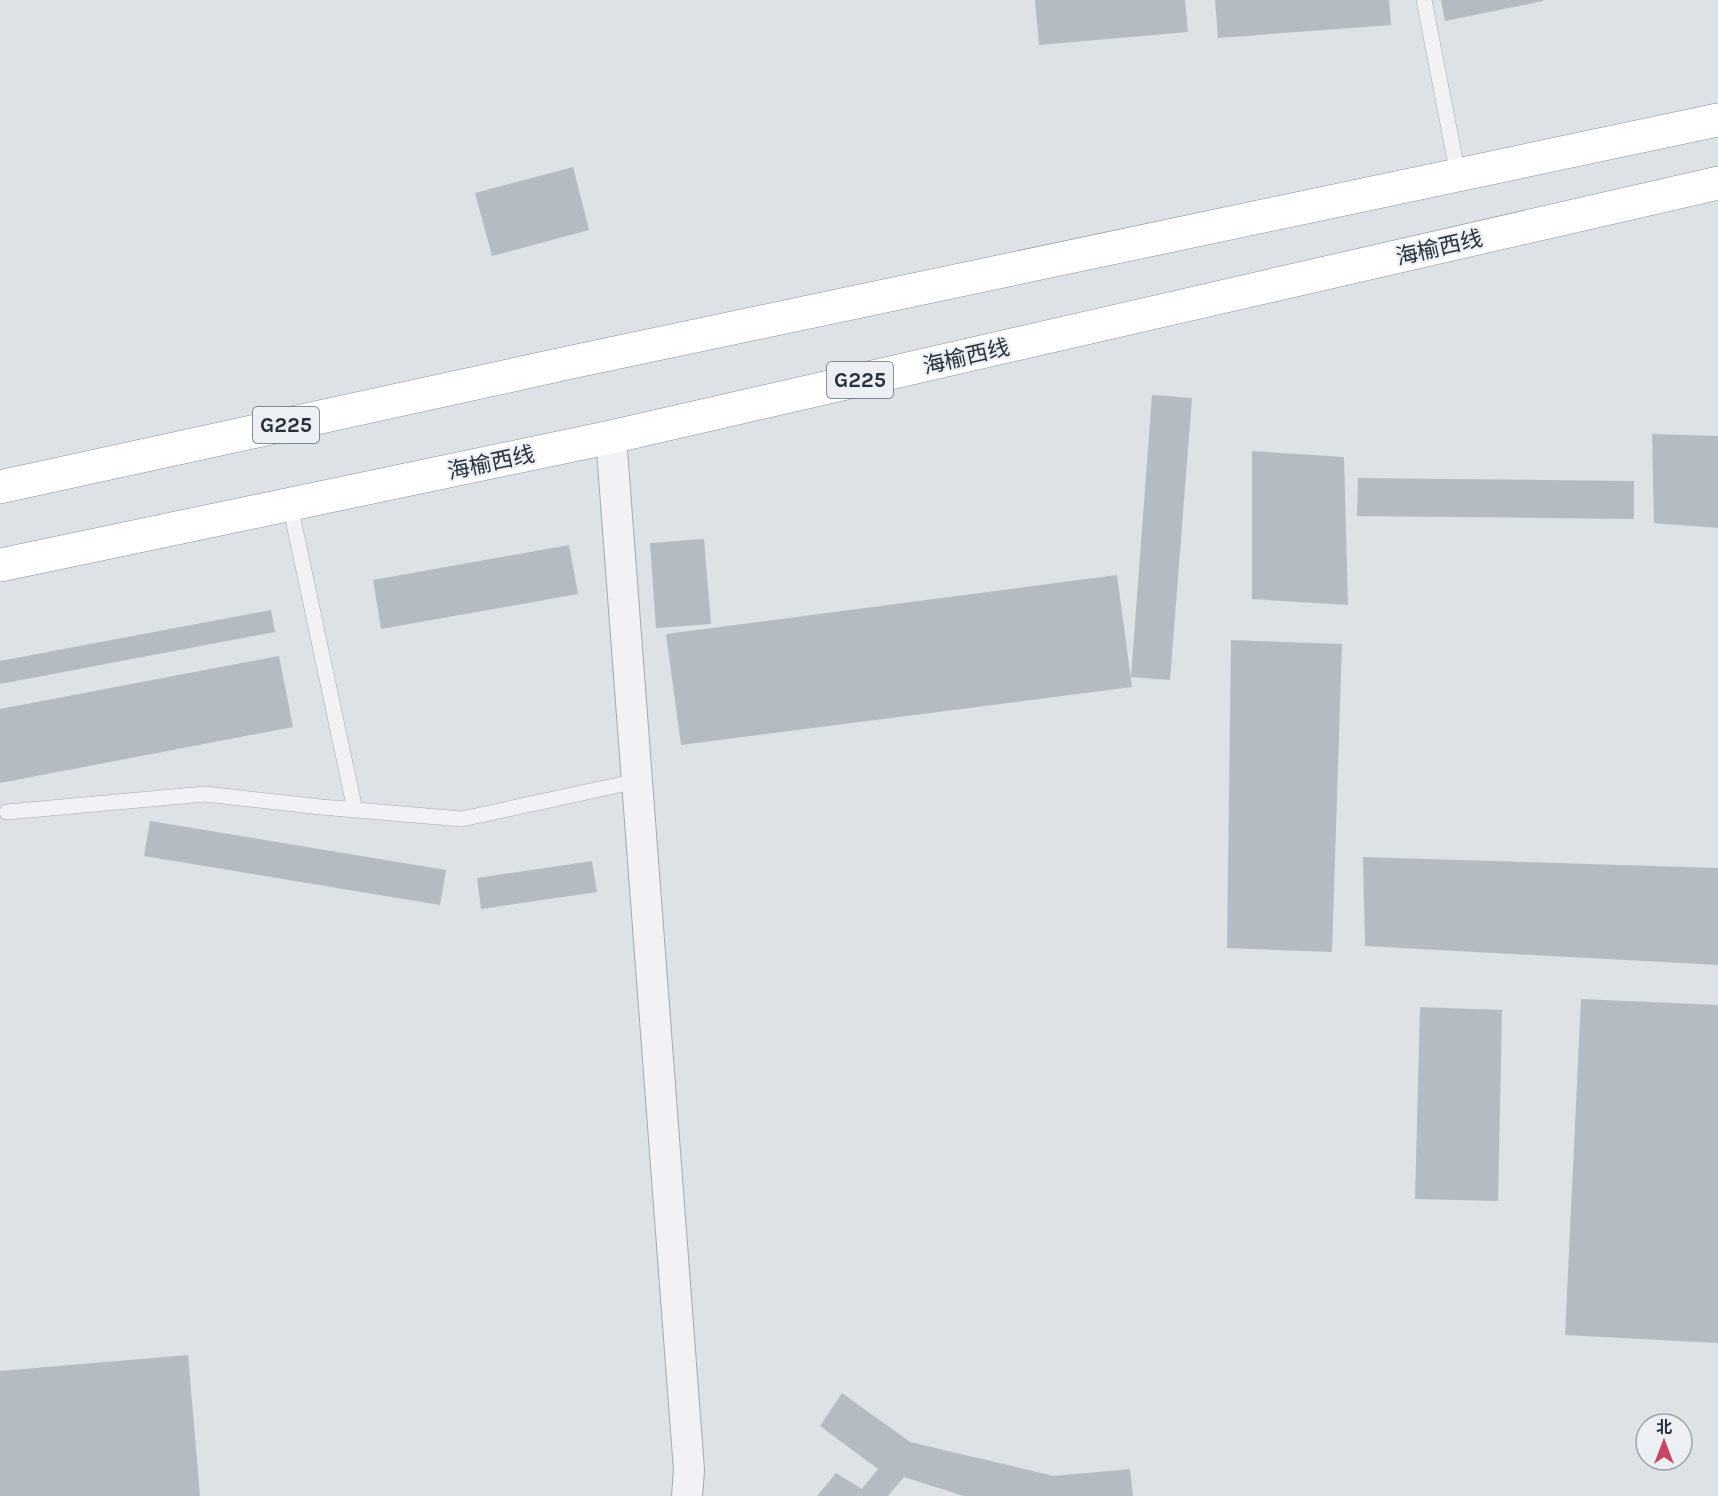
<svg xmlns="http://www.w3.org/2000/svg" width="1718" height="1496" viewBox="0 0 1718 1496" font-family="Karla,'Noto Sans SC',sans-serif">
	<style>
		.building { fill: #b4bbc3 }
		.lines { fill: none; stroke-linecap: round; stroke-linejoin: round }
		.service-casing { stroke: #a3a9b1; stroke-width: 16 }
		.minor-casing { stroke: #a3a9b1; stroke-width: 32 }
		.trunk-casing { stroke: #85909d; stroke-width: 34 }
		.service { stroke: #f0f2f5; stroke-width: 15 }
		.minor { stroke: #f0f2f5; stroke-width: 30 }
		.trunk { stroke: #fff; stroke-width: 33 }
		.labels { text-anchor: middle; stroke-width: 4.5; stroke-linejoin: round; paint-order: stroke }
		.shield { fill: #ecf0f4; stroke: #626a74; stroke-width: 1.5 }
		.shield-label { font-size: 21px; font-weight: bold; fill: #27313d }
		.street-label { font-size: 22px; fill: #27313d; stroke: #ecf0f4 }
	</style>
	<rect width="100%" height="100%" fill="#dde2e7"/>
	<path class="building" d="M1035,0H1185L1188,32L1039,45Z
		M1215,0H1389L1391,25L1218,38Z
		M1441,0H1543V1L1445,21Z
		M573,167L589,230L492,256L475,193Z
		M1152,395L1192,398L1170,680L1131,677Z
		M1652,434L1718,436V528L1654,523Z
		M1252,451L1344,457L1348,605L1252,599Z
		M1358,478L1634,481V519L1357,516Z
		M704,539L711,624L656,628L650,543Z
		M569,545L578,594L381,629L373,580Z
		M1117,575L1132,687L681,745L666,634Z
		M271,610L275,632L0,684V661Z
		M1231,640L1342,644L1332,952L1227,948Z
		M279,656L293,727L0,783V709Z
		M150,821L446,870L440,905L144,856Z
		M1363,857L1718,868V965L1365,946Z
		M592,861L597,892L481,909L477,878Z
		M1581,999L1718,1005V1343L1565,1335Z
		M1420,1007L1502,1010L1498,1201L1415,1199Z
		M188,1355L200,1496H0V1371Z
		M842,1393L910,1442L1054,1476L1130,1469L1133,1496H964L904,1477L888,1496H817L836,1473L862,1489L878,1469L820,1426Z"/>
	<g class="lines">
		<g class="service-casing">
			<path id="service" d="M1424,0L1458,175
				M290,505L355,810
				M7,812L205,794L321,807L462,819L637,781"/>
		</g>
		<g class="minor-casing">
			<path id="minor" d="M611,437L689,1470L687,1496"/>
		</g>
		<g class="trunk-casing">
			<path id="trunk" d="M0,487L572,362L1718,120
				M0,565L611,437L1718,183"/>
		</g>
		<use href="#service" class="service"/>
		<use href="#minor" class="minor"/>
		<use href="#trunk" class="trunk"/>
	</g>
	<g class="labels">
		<g class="shield">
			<rect x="827" y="362" width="66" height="36" rx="4.5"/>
			<rect x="253" y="407" width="66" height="36" rx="4.5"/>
		</g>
		<g class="shield-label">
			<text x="860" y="387">G225</text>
			<text x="286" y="432">G225</text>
		</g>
		<g class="street-label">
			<text transform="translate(1439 247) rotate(-13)" y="8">海榆西线</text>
			<text transform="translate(966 356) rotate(-13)" y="8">海榆西线</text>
			<text transform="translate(491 462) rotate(-12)" y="8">海榆西线</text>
		</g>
	</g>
	<g transform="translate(1664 1442)"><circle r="28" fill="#ecf0f4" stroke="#9da4ab" stroke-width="1.5"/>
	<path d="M0-4.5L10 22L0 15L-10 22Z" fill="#ca4364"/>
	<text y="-9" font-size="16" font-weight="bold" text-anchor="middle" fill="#27313d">北</text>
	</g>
</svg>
